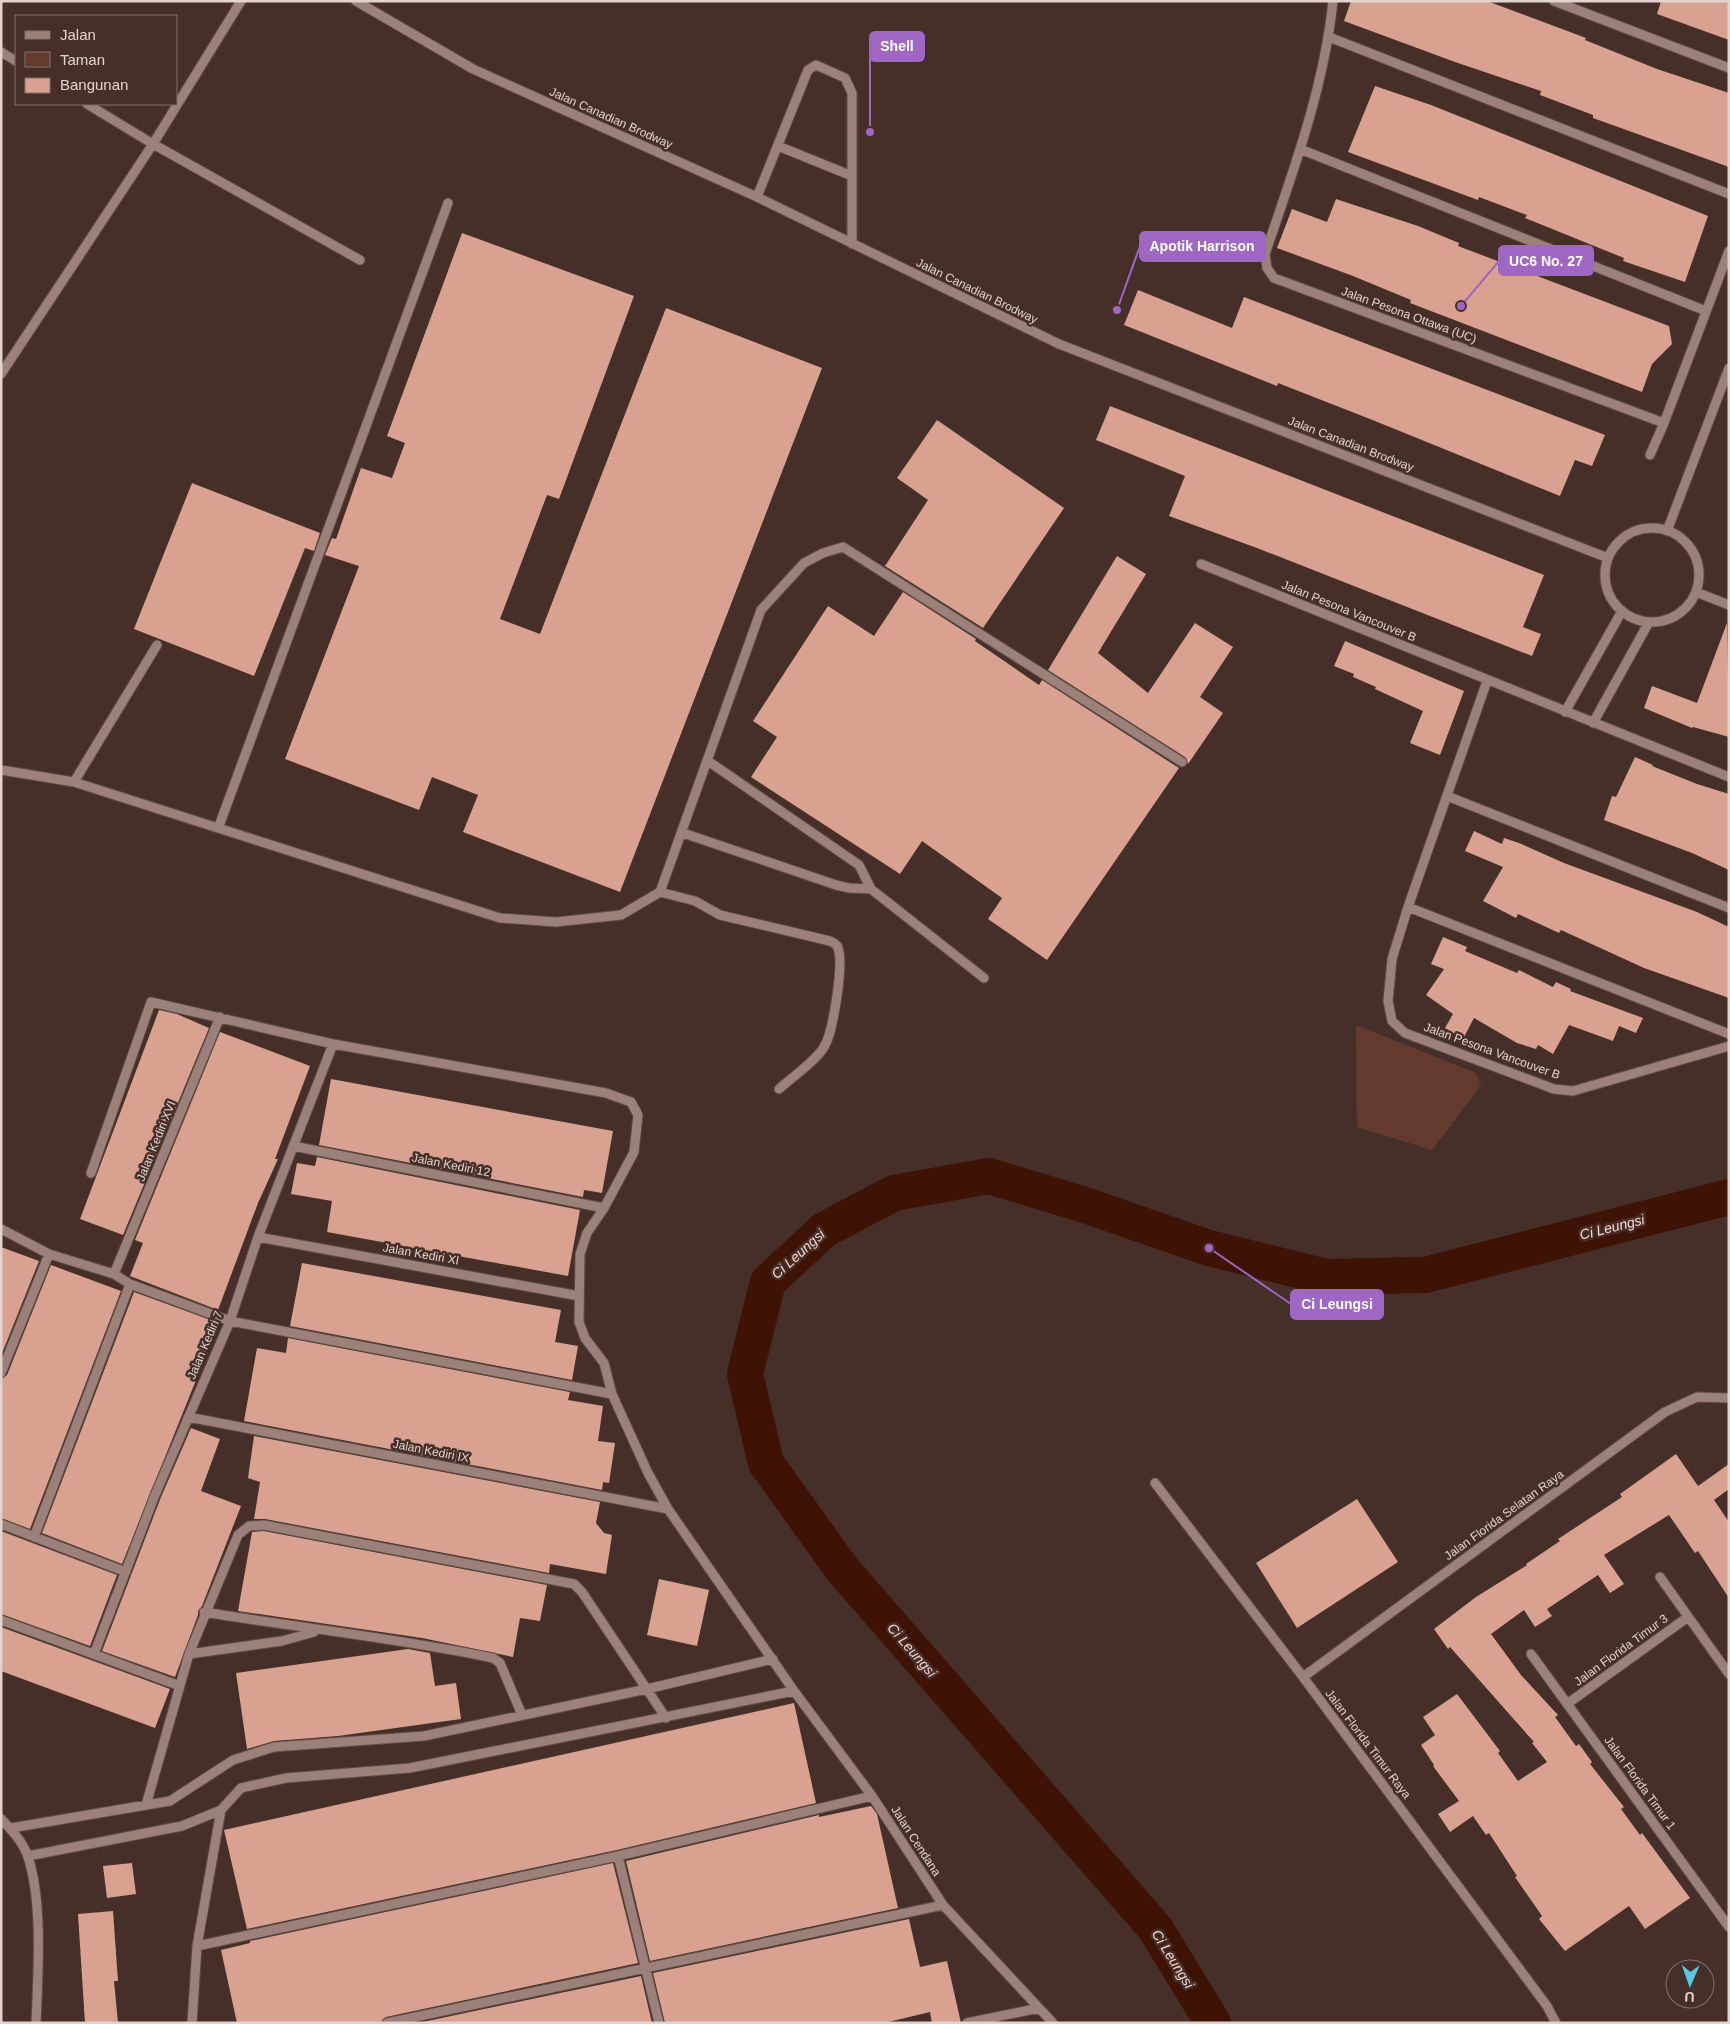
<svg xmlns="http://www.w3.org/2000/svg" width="1730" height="2024" viewBox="0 0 1730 2024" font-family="Arial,sans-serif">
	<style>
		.green { fill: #633a2d }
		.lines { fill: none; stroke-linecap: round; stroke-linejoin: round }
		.river { stroke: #3e1205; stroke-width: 36 }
		.building { fill: #d9a18f }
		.minor-casing { stroke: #5e4c46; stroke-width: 11 }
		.minor { stroke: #9b8179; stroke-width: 9 }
		.labels { text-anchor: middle; stroke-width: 5; stroke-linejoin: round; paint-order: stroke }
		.street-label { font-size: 12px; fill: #e2d3ce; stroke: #462f29 }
		.water-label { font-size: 14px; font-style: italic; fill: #f9d7cd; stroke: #462f29 }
		.leader { fill: none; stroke: #9f66c4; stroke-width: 2 }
		.callout-dot { fill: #9f66c4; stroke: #462f29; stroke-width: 2 }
		.callout { fill: #9f66c4; stroke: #9f66c4; stroke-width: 2 }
		.callout-label { font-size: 14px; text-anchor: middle; font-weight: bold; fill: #fff }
	</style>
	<rect width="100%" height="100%" fill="#462f29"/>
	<path class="green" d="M1356,1025L1476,1073L1481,1085L1432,1150L1357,1127Z"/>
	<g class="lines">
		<path class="river" d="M1213,2023L1155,1928L842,1569L766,1463L745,1374L768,1282L824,1230L894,1193L989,1176L1082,1204L1209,1248L1326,1277L1425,1275L1729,1197"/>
	</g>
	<path class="building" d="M1351,1H1487L1586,38L1585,40L1657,69L1729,93V167L1593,118V115L1540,95L1541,91L1455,62L1344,21Z
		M1661,1H1729V40L1657,14Z
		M1375,86L1431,105L1708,216L1685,282L1623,261L1624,258L1525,218L1527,215L1479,197L1478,200L1348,152Z
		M1336,199L1418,226L1459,243L1458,246L1669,326L1672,344L1652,364L1642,392L1410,303L1411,300L1353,276L1277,248L1292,209L1327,222Z
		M462,233L634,296L559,499L547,495L500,619L540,634L666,308L822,368L620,892L463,832L478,795L432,777L419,810L285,759L359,566L325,555L332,538L336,539L361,468L392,478L405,443L387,436Z
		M1138,290L1232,328L1244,297L1605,435L1592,466L1575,460L1560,496L1370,419L1278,383L1277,386L1124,325Z
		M1110,406L1544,575L1523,627L1541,634L1532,656L1257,548L1169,516L1185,476L1096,440Z
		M937,420L1064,508L983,628L885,566L928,500L897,478Z
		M192,483L320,533L314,551L305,548L254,676L134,629Z
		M1117,556L1146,574L1098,653L1148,693L1195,623L1233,647L1200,697L1223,713L1188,764L1185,757L1048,670Z
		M903,592L976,639L975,641L1039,685L1042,680L1179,768L1047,960L988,919L1002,898L922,841L900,874L751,777L777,737L753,721L828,606L874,636Z
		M1727,623L1729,737L1693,727L1692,728L1644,708L1652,686L1697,703Z
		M1345,641L1464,691L1440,755L1410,743L1423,711L1375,689L1376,687L1353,677L1354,674L1334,666Z
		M1635,757L1653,765L1652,766L1697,784L1729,794V870L1692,853L1604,820L1612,796L1616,797Z
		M1474,831L1502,844L1504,838L1519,843L1564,863L1697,912L1729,927V998L1644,968L1561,930L1559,933L1518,914L1516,918L1483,901L1503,867L1465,851Z
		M1443,937L1467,947L1465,951L1517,973L1519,970L1553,987L1556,982L1571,989L1570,991L1643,1018L1636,1033L1619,1026L1613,1041L1569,1025L1553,1054L1538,1045L1536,1049L1517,1043L1474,1018L1463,1039L1445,1028L1453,1014L1426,995L1444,969L1431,964Z
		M159,1010L177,1014L209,1028L123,1235L80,1219Z
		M220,1032L310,1066L275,1159H278L258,1203L218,1310L130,1276L143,1243L135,1240Z
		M331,1079L613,1131L602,1193L584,1190L583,1197L319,1145Z
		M317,1157L580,1210L568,1276L327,1232L332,1201L291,1194L297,1163L315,1166Z
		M1,1247L39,1261L1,1356Z
		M302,1263L561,1310L555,1342L578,1346L572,1380L290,1326Z
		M51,1265L121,1291L30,1529L1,1518V1379L7,1375Z
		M134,1292L219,1323L122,1564L42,1533Z
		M288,1338L570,1392L568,1400L603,1406L598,1441L615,1443L609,1483L603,1482L602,1490L244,1421L257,1348L286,1353Z
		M191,1428L220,1439L201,1491L241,1506L202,1606L198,1611V1615L175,1677L102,1651L161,1497Z
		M254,1436L600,1502L596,1523L604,1533L612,1535L606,1574L550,1564L549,1573L265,1519H254L260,1482L248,1478Z
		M1676,1454L1698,1486L1729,1464V1489L1714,1500L1729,1522V1598L1698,1551L1695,1553L1669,1515L1604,1555L1624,1584L1610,1593L1598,1575L1547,1609L1552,1616L1535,1627L1524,1610L1491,1634L1521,1675L1558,1715L1555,1717L1576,1746L1579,1744L1592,1762L1590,1764L1624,1807L1621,1809L1640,1835L1642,1833L1690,1898L1645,1929L1629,1906L1565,1951L1539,1919L1542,1916L1515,1877L1517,1876L1489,1833L1486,1835L1473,1816L1450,1832L1438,1814L1459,1801L1433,1766L1434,1765L1421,1745L1435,1735L1423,1717L1457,1694L1500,1751L1498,1753L1518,1781L1547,1762L1532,1743L1534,1742L1450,1647L1448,1649L1434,1629L1476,1597L1527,1565L1526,1564L1560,1541L1558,1539L1622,1497L1620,1494Z
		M1357,1499L1398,1562L1297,1628L1256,1563Z
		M1,1531L117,1575L90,1646L1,1614Z
		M264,1531L547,1585L540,1621L520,1618L513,1657L422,1638L238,1611L252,1532Z
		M659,1579L709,1590L697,1646L647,1635Z
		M1,1627L170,1689L155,1728L1,1671Z
		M408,1649L430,1653L435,1686L456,1683L461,1719L338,1736L274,1741L247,1749L236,1673Z
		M794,1703L816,1803L617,1850L247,1929L224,1830Z
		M871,1806L877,1814L898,1908L650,1961L626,1861L819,1815V1817Z
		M132,1863L136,1894L107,1898L103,1866Z
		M613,1863L638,1963L386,2017L381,2023H237L221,1950L250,1943V1941Z
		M113,1911L118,1981H114L118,2023H85L78,1914Z
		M909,1919L920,1967L947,1961L961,2023H932L930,2012L884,2023H665L653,1973Z
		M641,1976L652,2023H418Z"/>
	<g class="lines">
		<g class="minor-casing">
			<path id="minor" d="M356,1L473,69L757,197L1059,344L1608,558
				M1333,1C1324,88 1293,172 1265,254L1267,268L1274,278L1664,423
				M1554,1L1729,68
				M1329,37L1729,194
				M1,52L16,61
				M87,104L153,144L360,260
				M778,146L852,176
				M1300,149L1706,311
				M757,197L808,70L816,65L845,78L852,93V244
				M1,374L153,144L241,1
				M1650,455L1664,423L1729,251
				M1605 575a47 47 0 1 1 94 0a47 47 0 1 1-94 0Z
				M1667,531L1729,368
				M1201,564L1729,777
				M1696,592L1729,605
				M1487,681L1408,907L1392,959L1388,1001L1392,1021L1405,1033L1554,1089L1573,1091L1729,1046
				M1565,712L1622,611
				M1593,723L1649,622
				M708,761L859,865L871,889L984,978
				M1,770L74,782L500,918L556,922L621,915L660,892L695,901L720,915L830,941C834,943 837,944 838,948C844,964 833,1033 824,1047C816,1061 792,1077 779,1089
				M74,782L157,645
				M1447,796L1729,908
				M219,826L448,203
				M683,833L836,885L849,888L871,889
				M660,892L761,610L804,563L823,553L843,547L1182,762
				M1408,907L1729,1034
				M293,1146L604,1208
				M91,1173L151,1002L333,1044L606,1093L631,1102L638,1115L634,1152L604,1208L587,1233L580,1254L579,1322L585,1338L604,1363L612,1394L648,1473L668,1509L794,1691L872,1796L943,1905L1053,2023
				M1,1229L49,1254L114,1274L130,1284L230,1321L612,1394
				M258,1237L579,1296
				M114,1274L220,1017
				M1,1373L49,1254
				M188,1417L668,1509
				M1155,1483L1303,1677L1547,2006L1556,2023
				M1,1524L126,1572
				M34,1537L130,1284
				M1660,1577L1729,1674
				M204,1612C300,1628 397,1638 493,1658L500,1663L522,1715
				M1,1620L180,1686
				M94,1654L155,1495L230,1321L258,1237L333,1044
				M189,1654L282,1641L314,1632
				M1531,1654L1729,1927
				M1303,1677L1665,1412L1697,1397L1729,1398
				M1567,1704L1688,1617
				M146,1805L189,1654L238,1535L249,1526L264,1525L574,1584L582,1592L666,1718
				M1,1819C11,1829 24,1843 28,1857C43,1902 38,1975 36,2023
				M11,1828L170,1801L233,1760L274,1747L424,1736L647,1689L773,1659
				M28,1856L182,1826L221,1810L241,1788L286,1778L410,1768L794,1691
				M618,1856L659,2023
				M197,1946L618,1856L872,1796
				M192,2023L197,1946L221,1810
				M387,2023L943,1905
				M967,2023L1039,2008"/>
		</g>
		<use href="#minor" class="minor"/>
	</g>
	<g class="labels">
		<g class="street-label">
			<text transform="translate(611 118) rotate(24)" y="4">Jalan Canadian Brodway</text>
			<text transform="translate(977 291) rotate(26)" y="4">Jalan Canadian Brodway</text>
			<text transform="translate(1409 315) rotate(20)" y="4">Jalan Pesona Ottawa (UC)</text>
			<text transform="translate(1351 444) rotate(21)" y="4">Jalan Canadian Brodway</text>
			<text transform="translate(1349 611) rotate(22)" y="4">Jalan Pesona Vancouver B</text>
			<text transform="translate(1492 1051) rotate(20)" y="4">Jalan Pesona Vancouver B</text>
			<text transform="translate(156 1141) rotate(-68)" y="4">Jalan Kediri XVI</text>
			<text transform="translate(451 1165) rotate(11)" y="4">Jalan Kediri 12</text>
			<text transform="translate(421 1254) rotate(10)" y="4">Jalan Kediri XI</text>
			<text transform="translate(205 1345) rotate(-67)" y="4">Jalan Kediri 7</text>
			<text transform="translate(431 1451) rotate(11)" y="4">Jalan Kediri IX</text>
			<text transform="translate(1504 1515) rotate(-36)" y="4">Jalan Florida Selatan Raya</text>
			<text transform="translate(1621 1650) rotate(-36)" y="4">Jalan Florida Timur 3</text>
			<text transform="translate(1368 1744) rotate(53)" y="4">Jalan Florida Timur Raya</text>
			<text transform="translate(1640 1783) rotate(54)" y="4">Jalan Florida Timur 1</text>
			<text transform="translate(916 1841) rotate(57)" y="4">Jalan Cendana</text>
		</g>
		<g class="water-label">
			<text transform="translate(1612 1227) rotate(-14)" y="5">Ci Leungsi</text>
			<text transform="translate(798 1254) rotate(-42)" y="5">Ci Leungsi</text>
			<text transform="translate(912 1650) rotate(49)" y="5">Ci Leungsi</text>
			<text transform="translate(1173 1959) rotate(58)" y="5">Ci Leungsi</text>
		</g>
	</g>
	<path class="leader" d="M870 132L870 46M1117 310L1140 246M1461 306L1499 261M1209 1248L1291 1304"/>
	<g class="callout-dot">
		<circle cx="870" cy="132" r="5"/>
		<circle cx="1117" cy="310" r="5"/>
		<circle cx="1461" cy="306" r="5"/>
		<circle cx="1209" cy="1248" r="5"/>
	</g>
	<g class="callout">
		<rect x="870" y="32" width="54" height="29" rx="5"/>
		<rect x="1140" y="232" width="125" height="29" rx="5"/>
		<rect x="1499" y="246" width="94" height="29" rx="5"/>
		<rect x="1291" y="1290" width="92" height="29" rx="5"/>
	</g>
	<g class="callout-label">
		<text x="897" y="51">Shell</text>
		<text x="1202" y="251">Apotik Harrison</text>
		<text x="1546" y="266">UC6 No. 27</text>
		<text x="1337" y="1309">Ci Leungsi</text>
	</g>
	<rect width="1730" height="2024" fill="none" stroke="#e2d3ce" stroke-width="5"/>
	<rect x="15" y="15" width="162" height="90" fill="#462f29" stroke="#84716b"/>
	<rect x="25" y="31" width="25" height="8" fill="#9b8179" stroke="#84716b"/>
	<text x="60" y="40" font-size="15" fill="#e2d3ce">Jalan</text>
	<rect x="25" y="52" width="25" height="15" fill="#633a2d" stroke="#84716b"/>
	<text x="60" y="65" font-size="15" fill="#e2d3ce">Taman</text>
	<rect x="25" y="78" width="25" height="15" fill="#d9a18f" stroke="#84716b"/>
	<text x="60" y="90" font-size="15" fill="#e2d3ce">Bangunan</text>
	<g transform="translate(1690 1984) rotate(182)"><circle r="24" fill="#462f29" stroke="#84716b"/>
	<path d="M0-4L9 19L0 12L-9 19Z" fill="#5ac8e5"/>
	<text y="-8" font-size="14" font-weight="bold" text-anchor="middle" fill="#e2d3ce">U</text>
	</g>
</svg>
